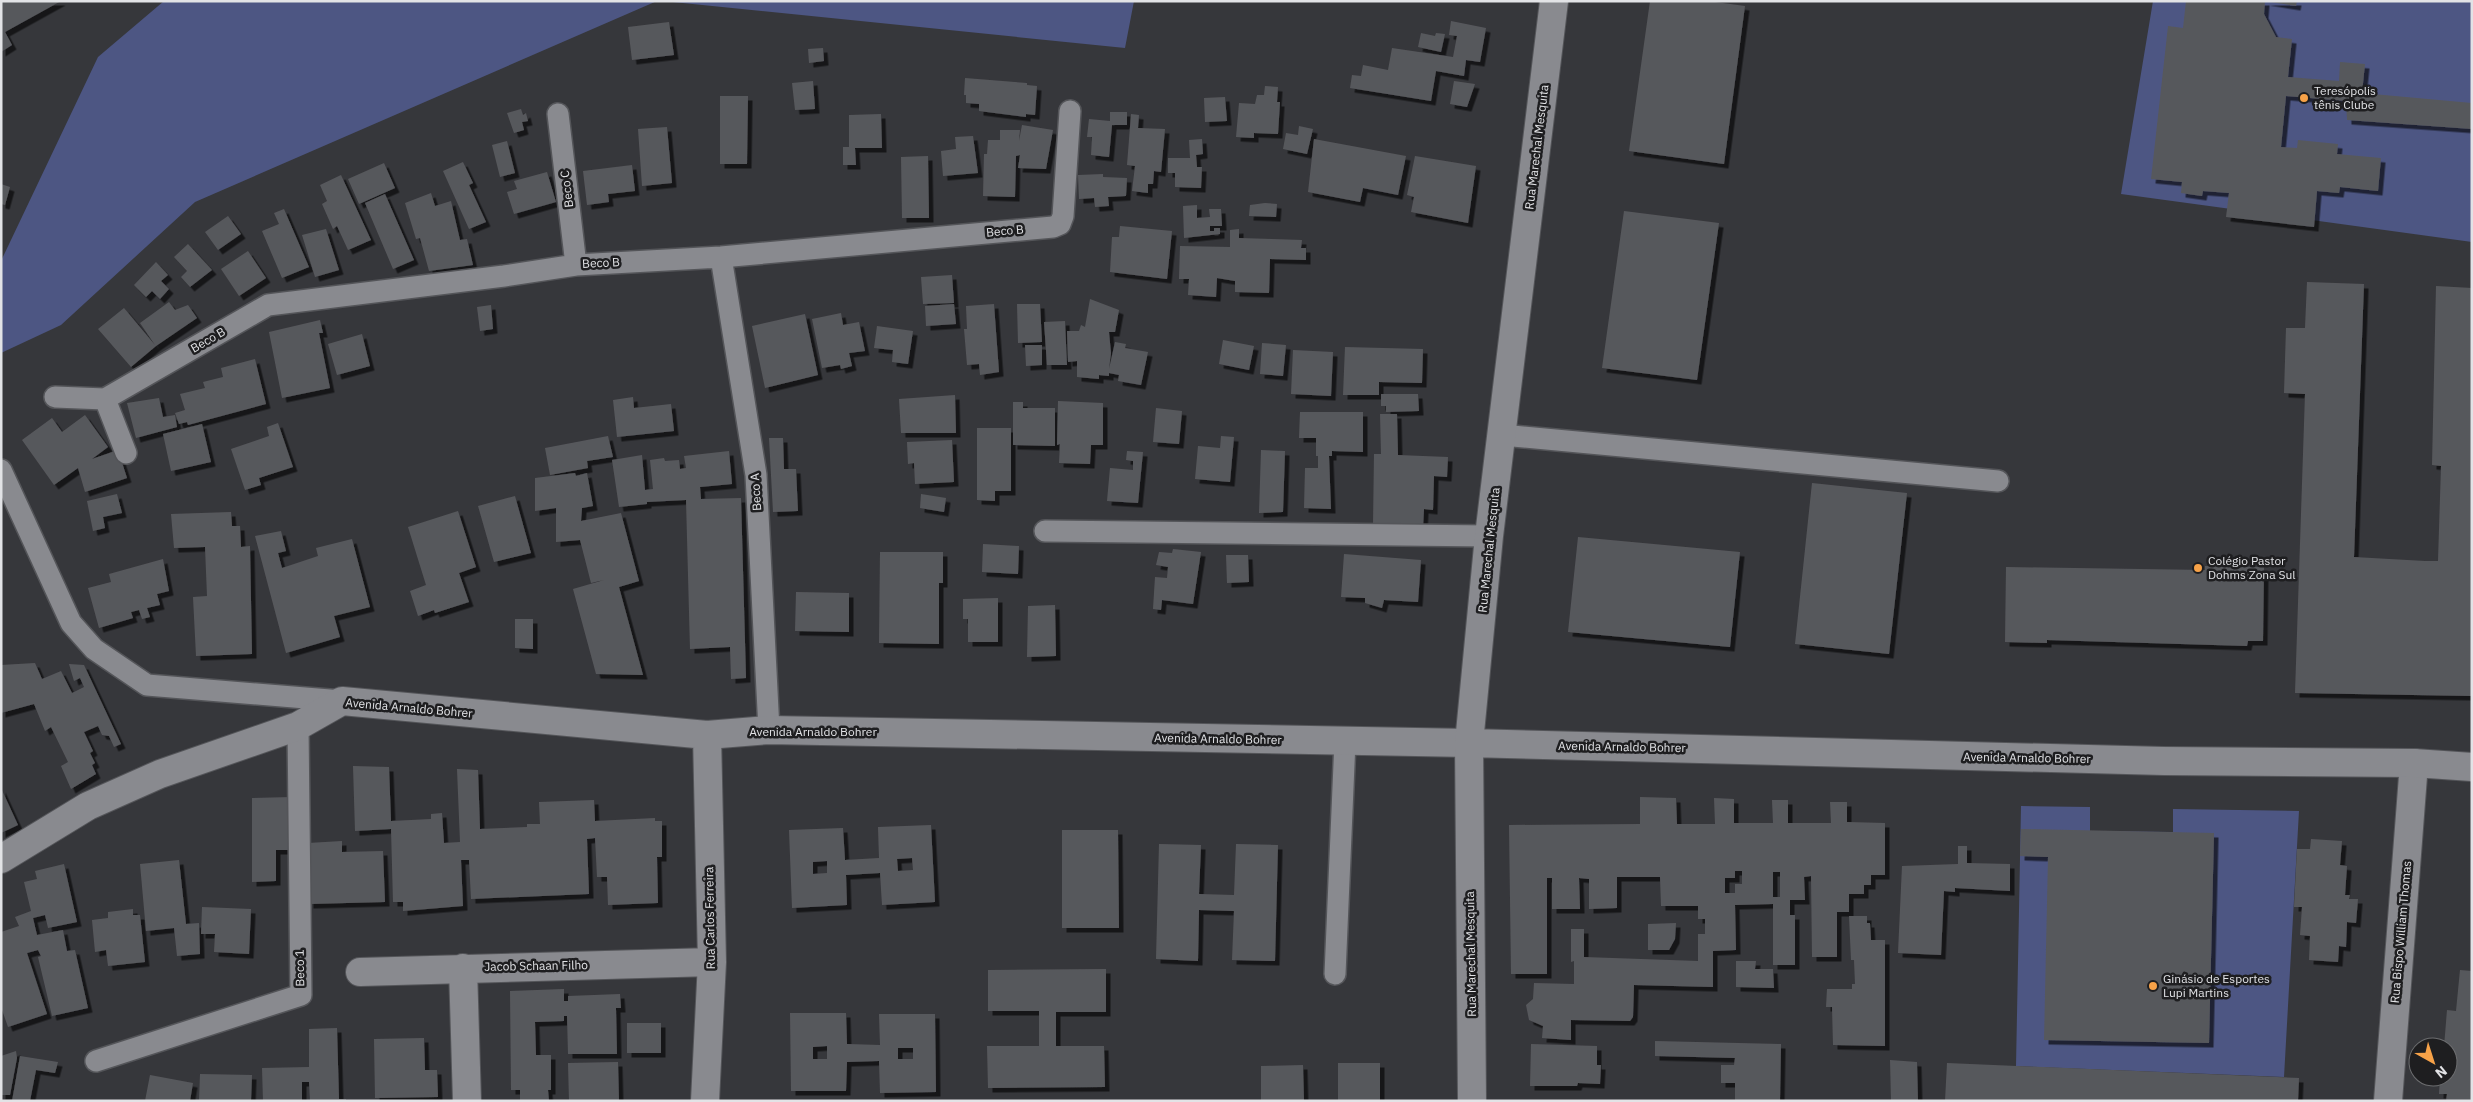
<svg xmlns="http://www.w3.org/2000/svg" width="2473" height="1102" viewBox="0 0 2473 1102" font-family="'IBM Plex Sans',sans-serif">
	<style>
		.green { fill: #4d5683 }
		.building { fill: #57585c; fill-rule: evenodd; filter: url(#shadow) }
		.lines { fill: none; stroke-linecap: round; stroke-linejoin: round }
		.service-casing { stroke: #545559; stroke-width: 24 }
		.minor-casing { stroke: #545559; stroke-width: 30 }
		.tertiary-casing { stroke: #545559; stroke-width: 30 }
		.service { stroke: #898a8f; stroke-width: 21 }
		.minor { stroke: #898a8f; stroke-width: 28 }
		.tertiary { stroke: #898a8f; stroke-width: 28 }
		.poi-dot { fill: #f7a248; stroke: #1e1e20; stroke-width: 2 }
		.labels { text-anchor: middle; stroke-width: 5; stroke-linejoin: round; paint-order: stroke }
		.poi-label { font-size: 12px; fill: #e2e3e6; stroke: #1e1e20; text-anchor: start }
		.street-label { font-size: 12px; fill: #e2e3e6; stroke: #1e1e20 }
	</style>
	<defs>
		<filter id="shadow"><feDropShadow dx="4.5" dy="4.5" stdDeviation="0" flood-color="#0009"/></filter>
	</defs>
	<rect width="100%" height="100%" fill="#36373b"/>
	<path class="green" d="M164,1H657L195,202L61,325L1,353V261L98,57Z
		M663,1H1134L1125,48Z
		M2153,1H2472V242L2121,194Z
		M2021,806L2090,807V831L2173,832V809L2299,811L2284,1077L2016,1066Z"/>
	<path class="building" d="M1,1H61L5,32L12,45L1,52Z
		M1650,1H1708L1745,6L1724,164L1629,151Z
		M2186,1H2265L2264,14L2276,37L2292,39L2288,77L2339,81L2340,62L2365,64L2362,93L2472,103V129L2347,120L2346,101L2286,96L2281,147L2297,148L2298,140L2338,144L2337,154L2381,158L2378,191L2340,187L2339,193L2317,191L2314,227L2226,217L2229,193L2203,191L2202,196L2181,193L2182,182L2151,179L2168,26L2183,28Z
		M2265,1H2297L2296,6Z
		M1451,21L1486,28L1480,62L1466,60L1464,76L1436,71L1431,101L1350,88L1352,75L1361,76L1363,65L1388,70L1392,48L1453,57L1457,36L1449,35Z
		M669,22L674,55L632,60L628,27Z
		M1421,33L1435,36L1436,33L1445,34L1441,52L1418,47Z
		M823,48L824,61L809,63L808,49Z
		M965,78L1027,83V85L1037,86L1035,115L1026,114V117L979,111V104L966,103V95H964Z
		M813,81L815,109L795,110L792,83Z
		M1454,81L1475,84L1467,107L1450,104Z
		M1265,86L1278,87L1277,102H1280L1278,134L1254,133V138L1236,137L1239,103L1255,104L1257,95H1264Z
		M720,96H748L747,164H720Z
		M1225,97L1227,121L1205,122L1204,98Z
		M521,109L523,115L526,113L528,121L522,122L524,130L514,133L507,113Z
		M1110,112H1127V125H1112L1109,157L1091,155L1092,137H1087L1089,119L1110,121Z
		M881,114L882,148H855L856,165H843V147H849V115Z
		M1131,114L1139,115L1138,128L1165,129L1161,172L1154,171L1153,184H1148V193L1132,191L1135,166L1127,165Z
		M1022,125L1053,130L1046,169L1018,168L1020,155L1016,156L1015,197L983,196L984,154H987L988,140H1000V130H1020L1019,141Z
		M1299,126L1313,129L1307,154L1283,149L1286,133L1298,135Z
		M667,127L672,183L642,186L638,129Z
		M973,136L978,173L943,176L941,151L956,149L955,137Z
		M1202,139L1203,154L1196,155L1197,167H1202L1201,188L1175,187V173H1168V158H1190L1189,140Z
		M1314,139L1406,156L1398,195L1363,188L1360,202L1308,192Z
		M507,141L515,173L500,177L492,145Z
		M928,156L929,218H902L901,157Z
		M1415,156L1476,166L1468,223L1411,212L1414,197L1407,195Z
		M463,162L473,183L469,185L486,222L469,229L443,171Z
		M384,163L395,188L359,204L348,179Z
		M632,165L635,191L608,194L609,202L587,205L583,171Z
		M547,172L556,202L514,214L507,192L517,189L514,181Z
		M1103,174V177L1127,178L1126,196L1108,197L1109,206L1095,207L1094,198L1079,199L1078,175Z
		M341,175L371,240L348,250L337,226L333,229L322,204L327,201L320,185Z
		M1,184L10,187L5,205L1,204Z
		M431,193L435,206L451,201L460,240L467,239L473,265L429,271L420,238L416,239L405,203Z
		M385,194L414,260L393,269L365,203Z
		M1265,203L1277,204L1276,217L1249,216L1250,205Z
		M1197,205V218L1210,217L1209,209H1221L1222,226H1210V231H1214V228H1220V234L1184,238L1183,206Z
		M284,209L309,267L282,278L262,231L279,224L274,213Z
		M1624,211L1719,223L1697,380L1602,368Z
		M228,216L241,234L218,250L205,232Z
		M1120,226L1172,231L1167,279L1110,272L1112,237H1119Z
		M326,229L339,270L315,277L302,235Z
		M1239,229V238L1302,240L1301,248H1306V260L1270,259L1269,293L1235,292V281L1217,278L1216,297L1188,295L1189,279H1179L1180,246L1230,247V230Z
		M188,244L212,270L190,287L181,277L187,271L174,257Z
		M248,251L266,278L239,296L221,269Z
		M156,262L168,275L161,281L169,289L160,299L152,291L146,297L134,285Z
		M952,275L954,303L923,304L921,277Z
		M2307,282L2364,284L2354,557L2425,561H2438L2441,466L2432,465L2436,286L2472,288V696L2295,693L2305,394L2284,393L2286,328H2305Z
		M1090,299L1119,310L1115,332H1109L1111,353L1109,369L1115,342L1126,344L1125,348L1148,352L1141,385L1118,381L1119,375L1109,373V376L1099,375V379L1077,377V361L1068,362L1067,331H1079L1081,325L1085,327Z
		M169,302L175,310L188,305L197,318L156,346L131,367L98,329L124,308L155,345L140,323Z
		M954,304L956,324L926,326L925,306Z
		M994,304L999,372L980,375L979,364L967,365L964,329H967L966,306Z
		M1017,304H1040L1042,342L1018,343Z
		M491,305L493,329L480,331L477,307Z
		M841,313L843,325L859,322L865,351L849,353L852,366L841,369L840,365L822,368L812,319Z
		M805,314L818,375L765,388L752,326Z
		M320,320L323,333H319L330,388L282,398L269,332Z
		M1065,321L1067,365H1047L1044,322Z
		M877,326L913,331L908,364L892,362L893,350L874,348Z
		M362,334L370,366L337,375L328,344Z
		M1223,340L1254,346L1249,370L1219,364Z
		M1262,343L1286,345L1283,376L1260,374Z
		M1025,345H1042V365L1026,366Z
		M1345,347L1423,349L1422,383L1379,382V395H1343Z
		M1293,350L1333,352L1331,396L1291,394Z
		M255,359L266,404L188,425L187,422L179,424L175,413L185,410L180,394L205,388L203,382L223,377L221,368Z
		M1381,394H1418L1419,411L1386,412V406H1381Z
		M955,395L956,433H901L899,399Z
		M633,397L634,408L671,404L674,431L617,437L613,400Z
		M159,398L163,417L175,415L177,427L136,438L127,403Z
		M1058,401L1103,403V445H1091L1090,464L1059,463L1060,444L1057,445Z
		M1013,402H1023V408H1055V446L1013,445Z
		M1156,408L1182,411L1179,444L1153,442Z
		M1300,412H1363V452L1332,451V456H1329L1331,509L1304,508L1305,468H1318V456H1316V438H1299Z
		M1380,414H1397L1398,455L1448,457L1447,477L1434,476L1433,510L1424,509L1423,528L1373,526L1374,454H1381Z
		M85,415L108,447L92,459L118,450L127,478L85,492L78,468L54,485L22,440L52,418L62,432Z
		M278,423L293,467L259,478L261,485L245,490L231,449L269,436L267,427Z
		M202,424L211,462L171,471L163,434Z
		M977,428H1011V491H995V501L977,500Z
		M608,436L613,457L587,461L588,468L550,475L545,448Z
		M1221,436L1234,437L1230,482L1195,479L1198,446L1220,448Z
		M769,438H783L784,469H796L798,511L773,512Z
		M952,440L954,482L915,484L914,463L908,464L907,442Z
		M1261,450L1285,451L1283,512L1259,513Z
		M729,451L732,484L700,487L701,499L741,498L746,678L731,679L730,647L690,649L686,500L647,502V504L619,507L612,460L642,455L645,490L653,489L650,460L664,458L665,461L679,460L680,469L686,468L684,456Z
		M1127,451L1143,452L1138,503L1107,501L1110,468L1133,470V461L1126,460Z
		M575,473L576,476L587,473L593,506L582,508L581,521L621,513L639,581L619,587L643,675L596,674L573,589L604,580L591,583L580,540L556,542V508L535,511V478Z
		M1812,483L1907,493L1889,654L1795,644Z
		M117,494L122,513L103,517L105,528L93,531L87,501Z
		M921,494L946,498L944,512L920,508Z
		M515,496L531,553L494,562L478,506Z
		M458,511L476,567L459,573L469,602L435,613L434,610L418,616L410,591L426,585L408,527Z
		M231,512L232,526H240L241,547L250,546L252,654L196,656L193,597L207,596L205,547L174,548L171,514Z
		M281,531L286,551L278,553L282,568L318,556L316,548L352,539L370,607L334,616L340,637L286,653L255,536Z
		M1578,537L1740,552L1730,647L1568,632Z
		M983,544L1019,546L1018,574L982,572Z
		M1173,549L1201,552L1193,604L1162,600L1161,610L1153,609L1155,577L1167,578L1168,567L1156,565L1159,552L1172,553Z
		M880,552H943V583H939V644L879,643Z
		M1344,554L1421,560L1418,602L1384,600L1382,608L1365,603V598L1341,597Z
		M1226,555H1248L1249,582L1227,583Z
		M163,559L169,591L157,594L160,605L147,608L150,617L142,619L139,610L131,612L133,618L99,628L88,588L111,582L109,574Z
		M2205,566L2264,567L2263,641H2248L2247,646L2047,640V643L2005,642L2006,567L2205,570Z
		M796,592L849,593V632L795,631Z
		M998,598V642H968V619H963V599Z
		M1055,605L1056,656L1027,657L1028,606Z
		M515,619H533V649L515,648Z
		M35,663L42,679L61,671L72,693L84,687L80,678L74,681L69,664L84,665L121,744L114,747L109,736L102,735L98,726L84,732L93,751L90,753L95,763L92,765L96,774L71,789L61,766L68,762L51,727L45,731L34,704L1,713V665Z
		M353,766L389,767L391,821L431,819V814L442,813L444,843L460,842L457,769L478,770L480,829L527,827V824H540L539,802L594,800L595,821L655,818V821H662V857H657L658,903L608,905L607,877H597L595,838L587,839L589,894L471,899L469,860H461L463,906L403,911V902H393L391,829L355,831Z
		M1,788L18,825L1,833Z
		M292,797L293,850H276V881L252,882V798Z
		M1640,797L1676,798L1677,824H1715L1714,798L1734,799V823H1773L1772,800H1788V823H1831L1830,802H1847V822L1885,823V875H1871V885H1864V894H1849V912H1837V957H1812L1811,876L1804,877L1805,900H1790V915H1795V965H1773V904L1735,905L1736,950L1713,951V987L1634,985L1633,1017L1630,1021L1571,1020V1040L1542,1038L1543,1026L1529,1020L1526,1005L1533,999L1534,983L1574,984V961L1571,962V929H1584V957L1698,961V934H1705V919H1698V906H1661L1660,877H1617V908L1589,909V879L1579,878L1580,909H1552V878H1547V974H1511L1509,825L1640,824ZM1735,871H1742V884H1735V893H1725V878H1735ZM1773,872H1780V897H1773Z
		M931,825L935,902L882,905L880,873L846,875L847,905L792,908L789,830L843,828L845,860L879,858L878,827ZM912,858L913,870L898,871L897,859ZM827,861V873L813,874V862Z
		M2021,829L2214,833L2209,1043L2044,1040L2048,857L2020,856Z
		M1062,830H1118L1119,928H1062Z
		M2311,839L2342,841L2340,865L2347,866L2345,895H2350L2349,899H2358L2356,923L2347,922L2346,947L2339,946L2338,962L2309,960L2310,936L2300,935L2302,907H2294L2297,849H2310Z
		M342,841V852L383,851L385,902L309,904L308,843Z
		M1159,844L1201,845L1199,894L1234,895L1236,844L1278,845L1275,961L1232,960L1234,911L1199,910L1198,961L1156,959Z
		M1958,846H1967V863L2010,864V891L1955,888V892L1944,891L1941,955L1898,953L1902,866L1958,864Z
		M179,860L186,924L199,923L200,954L177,956L174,928L146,931L140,864Z
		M64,864L77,922L48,928L45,915L33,918L37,935L63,930L67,951L75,950L88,1008L52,1016L38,957L41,956L38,950L27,953L47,1014L8,1027L1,1007V932L19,926L15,917L31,911L24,882L37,879L35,871Z
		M202,907L251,909L249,954L214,952L215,934H201Z
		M133,909V915H140L145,962L108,966L106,950L95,952L92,920L108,918V912Z
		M1849,916H1867V923H1870L1871,940H1885V1046L1833,1045L1832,1007H1826L1827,989H1852V984H1855L1854,960H1851Z
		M1676,923L1675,939L1669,950H1648V924Z
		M1736,961H1756L1755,969H1773L1774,988L1736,987Z
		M1106,969V1012H1056V1046H1104L1105,1087L988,1088L987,1046H1039V1011H988V970Z
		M2460,970L2472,971V1101H2446L2447,1094H2439L2440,1077H2448L2451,1065H2454V1053H2448V1047H2444L2447,1010L2456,1011Z
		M564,989V1001H568V996L620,994L621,1008H616L617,1054H568L567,1016H564V1021L535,1022L536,1055H551V1090H548L549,1101H520V1090H511L510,991Z
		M790,1013H846L847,1044L880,1045L879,1014H935L936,1092L880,1093L879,1061L847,1062L846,1091H791ZM827,1046V1059H813V1047ZM898,1048H913V1059H898Z
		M627,1023H661V1053H627Z
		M337,1028L339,1099H346V1101H310L309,1082H302V1101H263L262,1068L309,1067V1029Z
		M424,1038L425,1070H437L438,1097L375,1098L374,1039Z
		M1655,1041L1781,1044L1780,1101H1735V1083H1721V1065H1734L1735,1058L1655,1056Z
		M1531,1044L1597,1046V1065H1601L1600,1084L1578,1083L1577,1086H1530Z
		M16,1051L17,1058L10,1095H1V1056Z
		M20,1056L58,1062L55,1073L36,1070L30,1101H12Z
		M1890,1060L1917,1062L1918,1101H1891Z
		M618,1062L619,1101H569L568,1063Z
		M1338,1063H1380V1101H1338Z
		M1947,1063L2299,1078L2298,1101H1945Z
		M1303,1065L1304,1101H1261V1066Z
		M200,1074L252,1075L251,1101H199Z
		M150,1075L193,1083L190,1101H145Z"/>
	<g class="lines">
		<g class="service-casing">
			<path id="service" d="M558,114L576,265
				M721,257L756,475L769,730
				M55,397L105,399L268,305L504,276L576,265L721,257L1053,227L1060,224L1063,216L1070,111
				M105,399L126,453
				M1502,435L1998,481
				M1,470L71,623L94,649L147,685L342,701
				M1045,531L1489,536
				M1335,974L1345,741
				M96,1061L301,995L298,726"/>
		</g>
		<g class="minor-casing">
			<path id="minor" d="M1,859L88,806L160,774L298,726L342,701L707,735L769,730L1469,743
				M463,968L467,1101
				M360,972L712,962
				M705,1101L712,962L707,735
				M2388,1101L2414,763"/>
		</g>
		<g class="tertiary-casing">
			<path id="tertiary" d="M1469,743L2164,761L2414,763L2472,767
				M1472,1101L1469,743L1489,536L1554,1"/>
		</g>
		<use href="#service" class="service"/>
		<use href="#minor" class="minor"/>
		<use href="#tertiary" class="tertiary"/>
	</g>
	<g class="poi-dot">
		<circle cx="2304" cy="98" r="5"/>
		<circle cx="2198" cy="568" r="5"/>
		<circle cx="2153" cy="986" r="5"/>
	</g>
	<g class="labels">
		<g class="poi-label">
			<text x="2314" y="95">Teresópolis<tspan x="2314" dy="14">tênis Clube</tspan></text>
			<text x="2208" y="565">Colégio Pastor<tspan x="2208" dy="14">Dohms Zona Sul</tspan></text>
			<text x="2163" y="983">Ginásio de Esportes<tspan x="2163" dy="14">Lupi Martins</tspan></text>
		</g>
		<g class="street-label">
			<text transform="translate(1537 147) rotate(-83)" y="4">Rua Marechal Mesquita</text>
			<text transform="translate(567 189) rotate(-97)" y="4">Beco C</text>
			<text transform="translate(1005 231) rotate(-5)" y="4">Beco B</text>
			<text transform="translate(601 263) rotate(-3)" y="4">Beco B</text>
			<text transform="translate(208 340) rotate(-30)" y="4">Beco B</text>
			<text transform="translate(756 492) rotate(-94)" y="4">Beco A</text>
			<text transform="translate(1489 550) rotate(-84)" y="4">Rua Marechal Mesquita</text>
			<text transform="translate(409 708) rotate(5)" y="4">Avenida Arnaldo Bohrer</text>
			<text x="813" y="736">Avenida Arnaldo Bohrer</text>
			<text transform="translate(1218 739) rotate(1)" y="4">Avenida Arnaldo Bohrer</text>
			<text transform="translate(1622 747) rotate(1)" y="4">Avenida Arnaldo Bohrer</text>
			<text transform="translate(2027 758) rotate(1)" y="4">Avenida Arnaldo Bohrer</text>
			<text transform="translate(710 918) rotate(-91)" y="4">Rua Carlos Ferreira</text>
			<text transform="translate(2401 932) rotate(-85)" y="4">Rua Bispo William Thomas</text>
			<text transform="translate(1471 954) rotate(-91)" y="4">Rua Marechal Mesquita</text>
			<text transform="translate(536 966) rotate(-1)" y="4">Jacob Schaan Filho</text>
			<text transform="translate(300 968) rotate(-91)" y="4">Beco 1</text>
		</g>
	</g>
	<rect width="2473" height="1102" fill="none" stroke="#e2e3e6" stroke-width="5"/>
	<g transform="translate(2433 1062) rotate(141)"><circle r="24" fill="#1e1e20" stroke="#6c6d6f"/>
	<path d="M0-4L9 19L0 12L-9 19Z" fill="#f7a248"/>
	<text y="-8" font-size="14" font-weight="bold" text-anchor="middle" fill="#e2e3e6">N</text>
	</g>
</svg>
